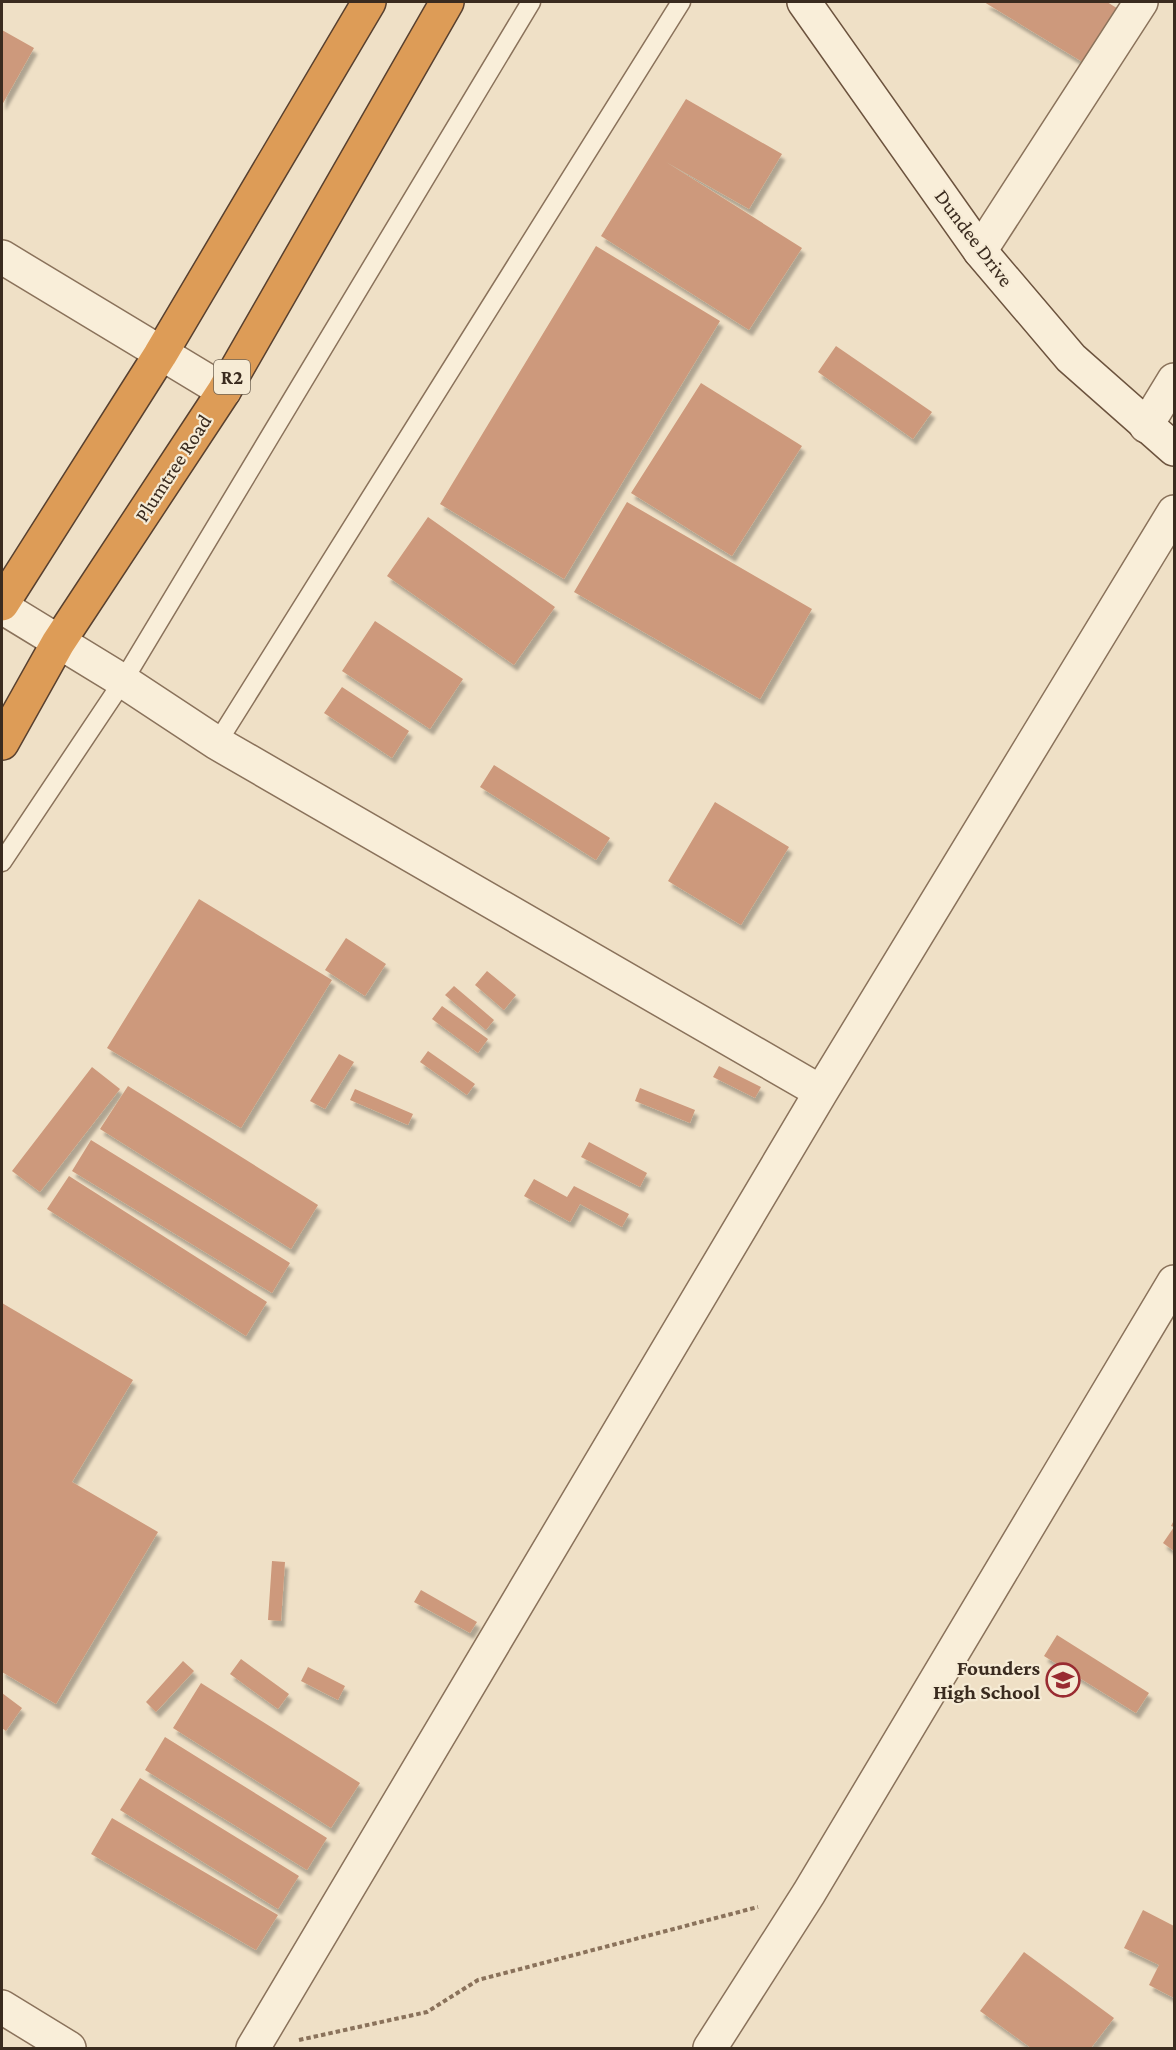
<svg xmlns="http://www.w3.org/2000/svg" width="1176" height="2050" viewBox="0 0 1176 2050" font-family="'Crimson Pro',serif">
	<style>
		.building { fill: #cd997b; filter: url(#shadow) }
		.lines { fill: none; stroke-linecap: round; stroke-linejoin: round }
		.lane-casing { stroke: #8a725b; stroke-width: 21 }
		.street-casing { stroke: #8a725b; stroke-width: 36 }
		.secondary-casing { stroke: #6c533e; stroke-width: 36 }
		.highway-casing { stroke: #58402f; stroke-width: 36 }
		.path { stroke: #8a725b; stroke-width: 4; stroke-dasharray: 4.5 3; stroke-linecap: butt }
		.lane { stroke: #f9eed9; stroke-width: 18 }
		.street { stroke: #f9eed9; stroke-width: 33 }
		.secondary { stroke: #f9eed9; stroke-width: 33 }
		.highway { stroke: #dd9c57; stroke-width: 33 }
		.labels { text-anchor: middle; stroke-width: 4.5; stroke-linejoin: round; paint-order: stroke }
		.shield { fill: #f6ebd5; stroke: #726556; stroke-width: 1.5 }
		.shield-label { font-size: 20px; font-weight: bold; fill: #3a2b1f }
		.street-label { font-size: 21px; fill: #3a2b1f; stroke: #f6ebd5 }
		.poi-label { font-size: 21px; font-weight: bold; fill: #3a2b1f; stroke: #f6ebd5; text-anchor: end }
	</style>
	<defs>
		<filter id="shadow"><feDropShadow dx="3.5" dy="6" stdDeviation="1.5" flood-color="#0004"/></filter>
	</defs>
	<rect width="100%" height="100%" fill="#efe0c6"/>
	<path class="building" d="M984,2H1107L1128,15L1094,69Z
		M2,30L34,48L2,105Z
		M686,99L782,154L749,209L666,162L802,248L749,330L601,236Z
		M596,246L720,321L564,579L440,504Z
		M836,346L932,412L913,439L818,372Z
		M701,383L802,446L732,556L631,493Z
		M627,502L812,609L760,699L574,592Z
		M428,517L555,607L514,665L387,576Z
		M375,621L463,679L430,729L342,671Z
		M342,687L409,731L392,758L324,713Z
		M494,765L610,838L596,860L480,787Z
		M715,802L789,847L741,925L668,881Z
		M199,899L332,980L241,1128L107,1048Z
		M346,938L386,964L365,996L325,970Z
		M487,971L516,995L504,1010L475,985Z
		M454,986L494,1020L486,1030L445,995Z
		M442,1006L488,1039L478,1053L432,1019Z
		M428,1051L475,1084L467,1095L420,1062Z
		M339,1054L354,1062L325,1109L310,1101Z
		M719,1066L761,1087L755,1098L713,1077Z
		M92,1067L120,1089L40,1192L12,1171Z
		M128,1086L318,1205L291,1249L100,1129Z
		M640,1088L695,1110L690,1123L635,1101Z
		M355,1089L413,1114L408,1125L350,1100Z
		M91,1140L290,1263L272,1293L72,1171Z
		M589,1142L647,1173L640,1187L581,1157Z
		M69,1176L267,1302L246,1336L47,1209Z
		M534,1179L567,1197L574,1186L629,1214L622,1227L580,1204L570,1222L524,1196Z
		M2,1303L133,1380L72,1482L158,1532L56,1704L2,1672Z
		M1174,1520V1551L1163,1543L1174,1527L1171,1526Z
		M272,1561L285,1562L281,1621L268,1620Z
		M421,1590L477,1622L470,1633L414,1602Z
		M1057,1635L1149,1693L1136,1713L1044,1656Z
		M241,1659L289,1694L278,1709L230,1674Z
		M183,1661L194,1671L156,1712L146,1702Z
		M308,1667L345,1686L338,1700L301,1681Z
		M201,1683L360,1783L331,1828L173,1728Z
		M2,1693L22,1708L6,1731L2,1728Z
		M165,1737L327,1838L307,1870L145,1770Z
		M140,1778L299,1876L278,1909L120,1810Z
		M112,1818L278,1915L256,1950L91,1854Z
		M1143,1910L1174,1926V1998L1149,1985L1159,1965L1124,1948Z
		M1024,1952L1114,2018L1091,2048H1031L980,2011Z"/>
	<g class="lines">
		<g class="lane-casing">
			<path id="lane" d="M217,743L681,2
				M2,862L123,681L531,2"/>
		</g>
		<g class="street-casing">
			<path id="street" d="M980,251L1141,2
				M2,257L224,391
				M1146,426L1174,380
				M2,607L123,681L217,743L821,1092
				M2,2007L69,2048
				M253,2048L821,1092L1174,512
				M710,2048L809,1893L1174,1282"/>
		</g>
		<g class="secondary-casing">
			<path id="secondary" d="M804,2L980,251L1071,358L1174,449"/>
		</g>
		<g class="highway-casing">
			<path id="highway" d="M2,604L160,355L369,2
				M2,743L58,643L224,391L447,2"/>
		</g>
		<path class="path" d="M299,2040L427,2012L478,1980L758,1907"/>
		<use href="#lane" class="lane"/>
		<use href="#street" class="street"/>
		<use href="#secondary" class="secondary"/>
		<use href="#highway" class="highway"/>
	</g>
	<defs>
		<g id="school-ring" transform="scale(1.725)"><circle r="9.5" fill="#f6ebd5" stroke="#992b31" stroke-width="1.5"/><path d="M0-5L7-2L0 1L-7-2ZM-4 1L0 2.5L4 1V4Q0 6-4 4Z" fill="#992b31"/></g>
	</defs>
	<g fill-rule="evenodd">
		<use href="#school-ring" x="1063" y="1680"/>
	</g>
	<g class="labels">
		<rect class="shield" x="214" y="360" width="36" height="34" rx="4.5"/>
		<g class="shield-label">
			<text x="232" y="384">R2</text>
		</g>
		<g class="street-label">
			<text transform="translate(974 238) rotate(53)" y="7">Dundee Drive</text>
			<text transform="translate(173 468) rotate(-57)" y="7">Plumtree Road</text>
		</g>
		<g class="poi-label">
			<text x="1040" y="1675">Founders<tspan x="1040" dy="24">High School</tspan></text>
		</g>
	</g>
	<rect width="1176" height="2050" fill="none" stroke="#3a2b1f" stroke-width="6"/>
</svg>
